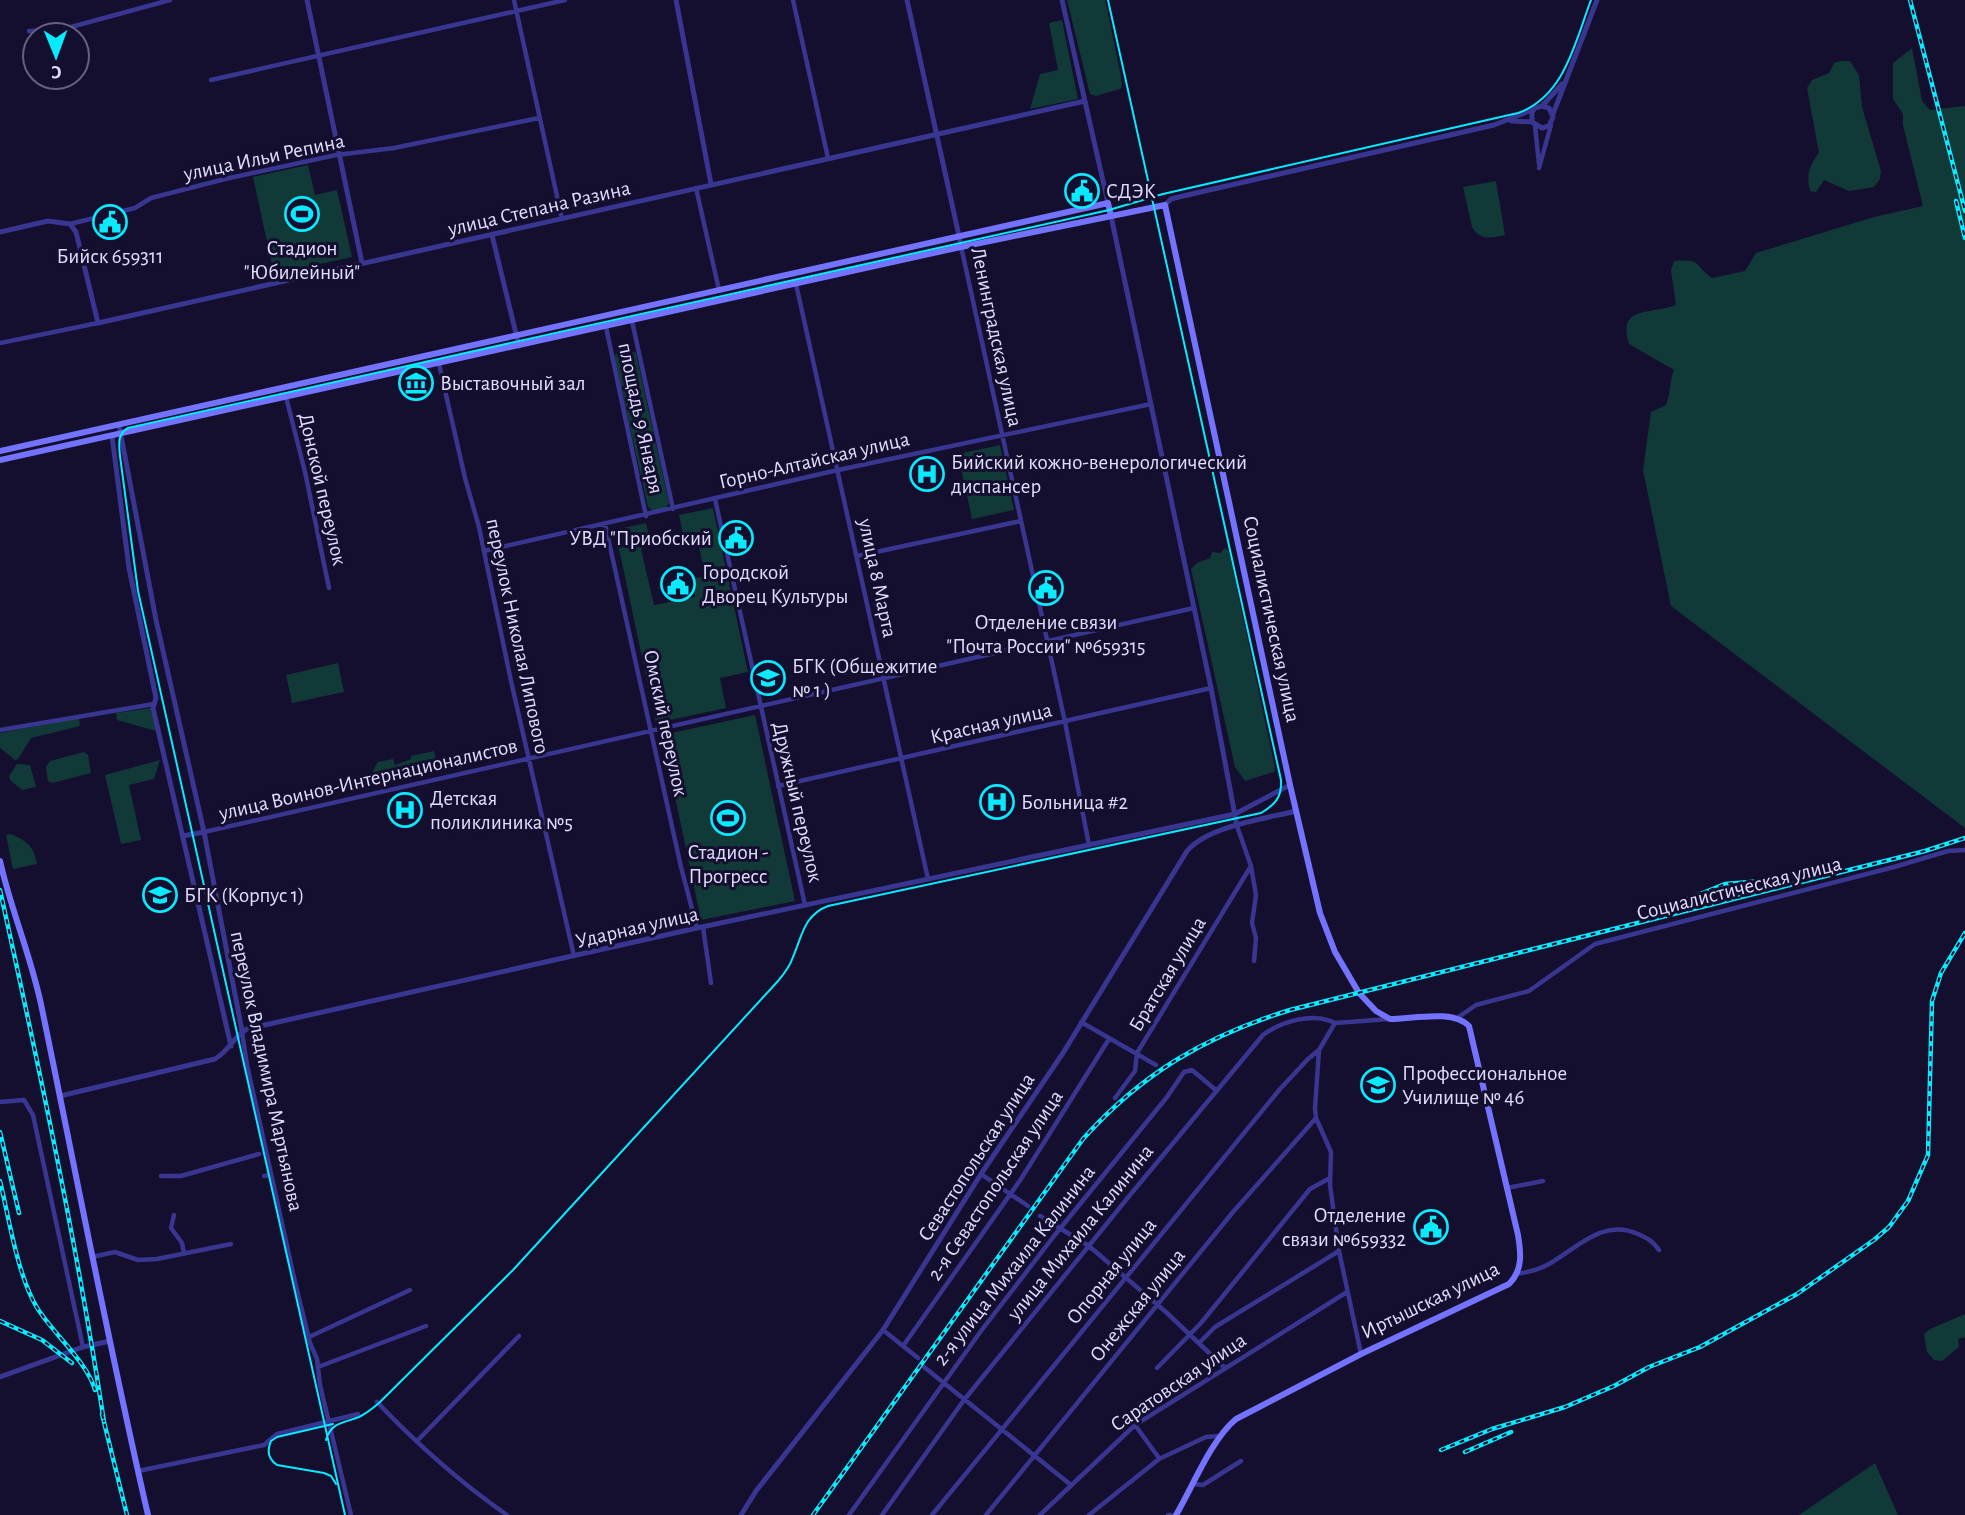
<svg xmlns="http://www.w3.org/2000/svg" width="1965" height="1515" viewBox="0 0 1965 1515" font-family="'Alegreya Sans',sans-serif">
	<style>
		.green { fill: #113937 }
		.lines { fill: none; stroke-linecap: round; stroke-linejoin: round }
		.minor { stroke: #383691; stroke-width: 4.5 }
		.tertiary { stroke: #383691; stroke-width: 5 }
		.secondary { stroke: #7473ff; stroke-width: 6 }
		.tram { stroke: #08ebff; stroke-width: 2 }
		.rail-casing { stroke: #08ebff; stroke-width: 4.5 }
		.rail { stroke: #140f2e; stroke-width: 2; stroke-dasharray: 5; stroke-linecap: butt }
		.labels { text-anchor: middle; stroke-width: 6; stroke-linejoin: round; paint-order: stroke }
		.street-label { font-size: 21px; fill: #e0dcff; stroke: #140f2e }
		.poi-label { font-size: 21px; fill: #e0dcff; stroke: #140f2e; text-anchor: start }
	</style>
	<rect width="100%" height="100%" fill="#140f2e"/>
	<path class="green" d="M1067,0H1105L1121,76L1122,87L1120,89L1096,96L1090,94Z
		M1062,20L1078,99L1030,109L1040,74L1058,70L1049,23Z
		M1912,48L1922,101L1930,110L1965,106V828L1671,606L1643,470L1651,412L1666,405C1671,393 1669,382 1674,370L1629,344C1617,305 1650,315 1676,305L1671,270L1674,261C1704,259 1693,265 1712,278L1745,271L1756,253L1874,217L1923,206L1903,125V114L1893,99V63Z
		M1841,61H1850L1859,75L1862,107L1881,171L1880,179L1874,187L1849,191L1824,180L1816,192L1810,191C1806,174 1809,166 1819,153L1807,88L1812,80L1829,73L1834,63Z
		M308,165L315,195L337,190L352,257L274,274L253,177Z
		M1496,181L1505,235C1491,238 1480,241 1472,227L1463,187Z
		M628,350L636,353L669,503L666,508L653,511L648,507L614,357L617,352Z
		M1000,445L1014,510L972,519L958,454Z
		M713,508L748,672L720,678L726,708L656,723L615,530L646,523L651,546L641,549L654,605L695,597L692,579L705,576L696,532L683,534L679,515Z
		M1225,548L1229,552L1275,768L1274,772L1245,781L1235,767L1191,569L1197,563L1210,558L1212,552L1220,553Z
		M338,663L344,692L292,703L286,675Z
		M151,708L156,731L117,720L116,713Z
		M755,715L795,901L701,920L662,735Z
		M79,718L80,726L31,738L18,759L15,760L0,748V733Z
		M434,751L436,760L429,762L432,774L390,783L387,771L372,772L378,762L393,759L395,765L411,759V756Z
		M84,752L88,755L91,773L52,783L48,781L46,767L50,761Z
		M160,760L154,779L129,785L141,840L121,844L105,775Z
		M17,764L30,765L36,787L22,790L10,780L9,776Z
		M11,834C28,842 33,845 37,864L13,869L6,835Z
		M1965,1314V1337L1958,1339L1959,1347L1942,1361L1934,1360L1927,1352L1924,1334L1930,1329Z
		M1875,1463L1898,1515H1799Z"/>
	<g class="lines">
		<path class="minor" d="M514,0L562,219
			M793,0L828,158
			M29,31L60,30L170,0
			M211,80L565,0
			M1535,126L1539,164
			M1539,168L1551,125
			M696,188L719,290
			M70,224L135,208L151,198L225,179L336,155L394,148L539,118
			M959,237L1065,722L1089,845
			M796,284L928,879
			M632,321L673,509
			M606,327L646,516
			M0,343L98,323
			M439,364L465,478L479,527L511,681L574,956
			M286,397L305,472L329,588
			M715,499L805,905
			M605,524L681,867L697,928
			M484,551L838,470L1151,404
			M857,556L1021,521
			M0,730L154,704
			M778,786L1211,688
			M1237,826L1251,866L1256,895L1252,923L1256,938L1254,961
			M204,832L1194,608
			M703,927L711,983
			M1457,1018L1476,1005L1529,991L1595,944L1894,867L1948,851L1965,850
			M1081,1022L1156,1065
			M242,1032L247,1065L295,1282L310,1343L317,1359L320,1385L351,1515
			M1115,1098L1135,1071L1137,1053L1251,866
			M0,1102L24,1100L33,1115L83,1347
			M981,1174L1028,1206
			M161,1176H181L259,1154
			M264,1176L271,1175
			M1507,1188L1543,1181
			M174,1215L171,1228L182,1243L184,1253
			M1040,1216L1089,1246L1167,1313L1225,1368
			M92,1257L115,1252L138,1260L157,1259L231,1244
			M1517,1274C1529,1272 1539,1270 1549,1264C1577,1248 1603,1218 1638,1234C1647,1238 1653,1241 1659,1250
			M883,1330L918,1358
			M309,1337L410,1290
			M1199,1343L1215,1327L1339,1251
			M903,1346L1021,1179L1109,1039
			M1361,1354L1339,1251L1330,1185L1331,1152L1316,1118L1315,1108L1319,1050L1335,1023L1389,1019
			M318,1367L426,1326
			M924,1367L1071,1485
			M1157,1368L1201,1323L1310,1189L1330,1178
			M377,1402C415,1442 461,1483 507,1515
			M1135,1425L1159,1458
			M418,1440L519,1336
			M138,1471L264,1445L277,1434L358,1414
			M1194,1484L1203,1485L1241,1461
			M849,1515L981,1331L1054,1236L1167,1097L1184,1072L1192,1070L1217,1091
			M882,1515L964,1400L1130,1195L1263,1035C1282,1021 1313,1012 1335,1023
			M932,1515L1280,1089L1308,1059L1319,1050
			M986,1515L1233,1212L1316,1118
			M1040,1515L1135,1425L1347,1292
			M1089,1515L1159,1459L1206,1437L1220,1436
			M1168,1515H1171"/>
		<path class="tertiary" d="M307,0L362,263
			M676,0L711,184
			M907,0L959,236
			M1062,0L1108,203
			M1542,106L1549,108L1553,117L1549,126L1542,128L1532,122V112L1535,108L1542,106L1562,84
			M1553,114L1597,0
			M1511,121L1532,122
			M1165,205L1171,199L1183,196L1494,125L1534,109
			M1111,216L1211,688L1237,826
			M0,232L48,221L70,224L76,232L98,323L1085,101
			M492,235L519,346
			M119,425L156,620L204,832L242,1031
			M112,436L129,568L156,698L153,708L231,1046
			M183,836L204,832
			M60,1096L215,1059C229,1051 234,1036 247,1029L697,928L1235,814L1290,785
			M0,1377L83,1347L110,1341
			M741,1515L756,1491L883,1330L981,1174L1063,1053L1187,851C1208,826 1264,819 1296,811"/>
		<path class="secondary" d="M0,451L1108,203L1111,216
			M0,460L956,248L1165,205L1290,785L1320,913L1335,952L1359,993L1376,1011L1390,1019C1413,1019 1452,1009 1469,1026L1518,1235C1521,1253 1523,1270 1509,1284L1361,1354L1236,1419C1211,1440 1193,1486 1176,1515
			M0,861C11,911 32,958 42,1009C77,1178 109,1347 148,1515"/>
		<path class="tram" d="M333,1424L277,1437L271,1441C267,1450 268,1459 277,1465L324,1473L331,1476L336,1484
			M326,1440C331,1422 344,1423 359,1417C366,1414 373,1408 379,1403L513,1270L778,981C784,974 790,966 793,957C802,936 804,915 828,906L1261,813C1275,805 1282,797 1281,780L1108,0
			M345,1515L138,591L120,456C119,445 117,434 128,428L1109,210L1163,194L1518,113C1565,96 1575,42 1591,0"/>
		<g class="rail-casing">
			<path id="rail" d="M1910,0L1965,211
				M1956,201L1965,238
				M0,890C39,1067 77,1244 104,1422
				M1663,909L1725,884L1787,879
				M0,1132L19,1213
				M0,1181C9,1218 17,1273 36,1306C52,1333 87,1361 95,1390
				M0,1321L42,1340L72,1363
				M102,1414L127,1515
				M1441,1450L1492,1429L1565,1407L1614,1386L1649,1367L1700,1347L1797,1294L1874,1240L1889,1227L1908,1201L1928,1155L1932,1001L1941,973L1965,933
				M1465,1452L1511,1432
				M813,1515L1083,1139C1142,1073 1206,1036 1290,1010L1925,851L1965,838"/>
		</g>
		<use href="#rail" class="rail"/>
	</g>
	<defs>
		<g id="civic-ring" transform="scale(1.75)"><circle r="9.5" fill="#140f2e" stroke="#08ebff" stroke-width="1.5"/><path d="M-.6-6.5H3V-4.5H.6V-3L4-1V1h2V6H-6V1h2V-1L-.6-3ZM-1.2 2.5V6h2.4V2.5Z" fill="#08ebff"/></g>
		<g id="stadium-ring" transform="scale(1.75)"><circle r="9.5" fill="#140f2e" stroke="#08ebff" stroke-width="1.5"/><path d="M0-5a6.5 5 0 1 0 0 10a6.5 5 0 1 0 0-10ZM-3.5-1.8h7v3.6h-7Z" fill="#08ebff"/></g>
		<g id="museum-ring" transform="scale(1.75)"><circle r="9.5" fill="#140f2e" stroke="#08ebff" stroke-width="1.5"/><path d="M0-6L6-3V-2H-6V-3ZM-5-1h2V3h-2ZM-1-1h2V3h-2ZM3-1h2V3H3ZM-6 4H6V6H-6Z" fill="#08ebff"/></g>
		<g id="hospital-ring" transform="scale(1.75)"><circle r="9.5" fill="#140f2e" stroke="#08ebff" stroke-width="1.5"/><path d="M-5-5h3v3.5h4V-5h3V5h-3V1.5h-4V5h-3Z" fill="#08ebff"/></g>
		<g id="university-ring" transform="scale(1.75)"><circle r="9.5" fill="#140f2e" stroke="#08ebff" stroke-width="1.5"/><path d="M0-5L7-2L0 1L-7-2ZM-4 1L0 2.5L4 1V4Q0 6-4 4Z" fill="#08ebff"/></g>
	</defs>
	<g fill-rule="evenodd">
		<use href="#civic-ring" x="1082" y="191"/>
		<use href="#stadium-ring" x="302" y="214"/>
		<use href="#civic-ring" x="110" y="222"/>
		<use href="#museum-ring" x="416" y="383"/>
		<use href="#hospital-ring" x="927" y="474"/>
		<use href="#civic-ring" x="736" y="538"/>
		<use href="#civic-ring" x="678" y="584"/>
		<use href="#civic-ring" x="1046" y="588"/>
		<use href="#university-ring" x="768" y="678"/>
		<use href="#hospital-ring" x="997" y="802"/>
		<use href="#hospital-ring" x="405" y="810"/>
		<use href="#stadium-ring" x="728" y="818"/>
		<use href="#university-ring" x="160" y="895"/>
		<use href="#university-ring" x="1378" y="1085"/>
		<use href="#civic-ring" x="1431" y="1227"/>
	</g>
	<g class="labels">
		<g class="street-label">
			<text transform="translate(264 157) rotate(-12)" y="7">улица Ильи Репина</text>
			<text transform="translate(539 208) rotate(-13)" y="7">улица Степана Разина</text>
			<text transform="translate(997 337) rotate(78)" y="7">Ленинградская улица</text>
			<text transform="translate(641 418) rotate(78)" y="7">площадь 9 Января</text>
			<text transform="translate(814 460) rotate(-13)" y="7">Горно-Алтайская улица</text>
			<text transform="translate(323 489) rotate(77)" y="7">Донской переулок</text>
			<text transform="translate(878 578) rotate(78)" y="7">улица 8 Марта</text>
			<text transform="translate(1272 619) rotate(78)" y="7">Социалистическая улица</text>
			<text transform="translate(518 636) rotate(78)" y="7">переулок Николая Липового</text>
			<text transform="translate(666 723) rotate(78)" y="7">Омский переулок</text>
			<text transform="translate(991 723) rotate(-13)" y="7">Красная улица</text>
			<text transform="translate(368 779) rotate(-13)" y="7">улица Воинов-Интернационалистов</text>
			<text transform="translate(798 802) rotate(77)" y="7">Дружный переулок</text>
			<text transform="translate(1739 888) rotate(-14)" y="7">Социалистическая улица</text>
			<text transform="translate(637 927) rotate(-13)" y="7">Ударная улица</text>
			<text transform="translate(1167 974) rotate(-59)" y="7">Братская улица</text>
			<text transform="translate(267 1071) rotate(78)" y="7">переулок Владимира Мартьянова</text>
			<text transform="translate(976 1157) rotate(-57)" y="7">Севастопольская улица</text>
			<text transform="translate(995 1185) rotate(-56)" y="7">2-я Севастопольская улица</text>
			<text transform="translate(1080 1232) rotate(-51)" y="7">улица Михаила Калинина</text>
			<text transform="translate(1014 1265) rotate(-52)" y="7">2-я улица Михаила Калинина</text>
			<text transform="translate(1111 1271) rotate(-51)" y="7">Опорная улица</text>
			<text transform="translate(1430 1300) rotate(-26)" y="7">Иртышская улица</text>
			<text transform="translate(1137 1305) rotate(-51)" y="7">Онежская улица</text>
			<text transform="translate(1178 1382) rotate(-34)" y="7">Саратовская улица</text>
		</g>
		<g class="poi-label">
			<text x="1106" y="198">СДЭК</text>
			<text x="302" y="255" text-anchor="middle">Стадион<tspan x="302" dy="24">"Юбилейный"</tspan></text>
			<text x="110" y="263" text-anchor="middle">Бийск 659311</text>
			<text x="440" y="390">Выставочный зал</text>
			<text x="951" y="469">Бийский кожно-венерологический<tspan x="951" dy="24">диспансер</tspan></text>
			<text x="712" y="545" text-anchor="end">УВД "Приобский</text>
			<text x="702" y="579">Городской<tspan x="702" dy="24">Дворец Культуры</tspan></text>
			<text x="1046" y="629" text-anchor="middle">Отделение связи<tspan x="1046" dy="24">"Почта России" №659315</tspan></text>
			<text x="792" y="673">БГК (Общежитие<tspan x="792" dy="24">№ 1 )</tspan></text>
			<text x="430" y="805">Детская<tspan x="430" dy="24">поликлиника №5</tspan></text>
			<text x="1021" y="809">Больница #2</text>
			<text x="728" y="859" text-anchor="middle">Стадион -<tspan x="728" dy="24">Прогресс</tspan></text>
			<text x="184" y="902">БГК (Корпус 1)</text>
			<text x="1402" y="1080">Профессиональное<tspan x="1402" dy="24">Училище № 46</tspan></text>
			<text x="1406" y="1222" text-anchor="end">Отделение<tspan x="1406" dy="24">связи №659332</tspan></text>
		</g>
	</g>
	<g transform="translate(56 56) rotate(179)"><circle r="33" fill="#140f2e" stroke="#666182" stroke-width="2"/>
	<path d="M0-5L12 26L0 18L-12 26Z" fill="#08ebff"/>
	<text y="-10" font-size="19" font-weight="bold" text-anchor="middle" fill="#e0dcff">С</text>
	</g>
</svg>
